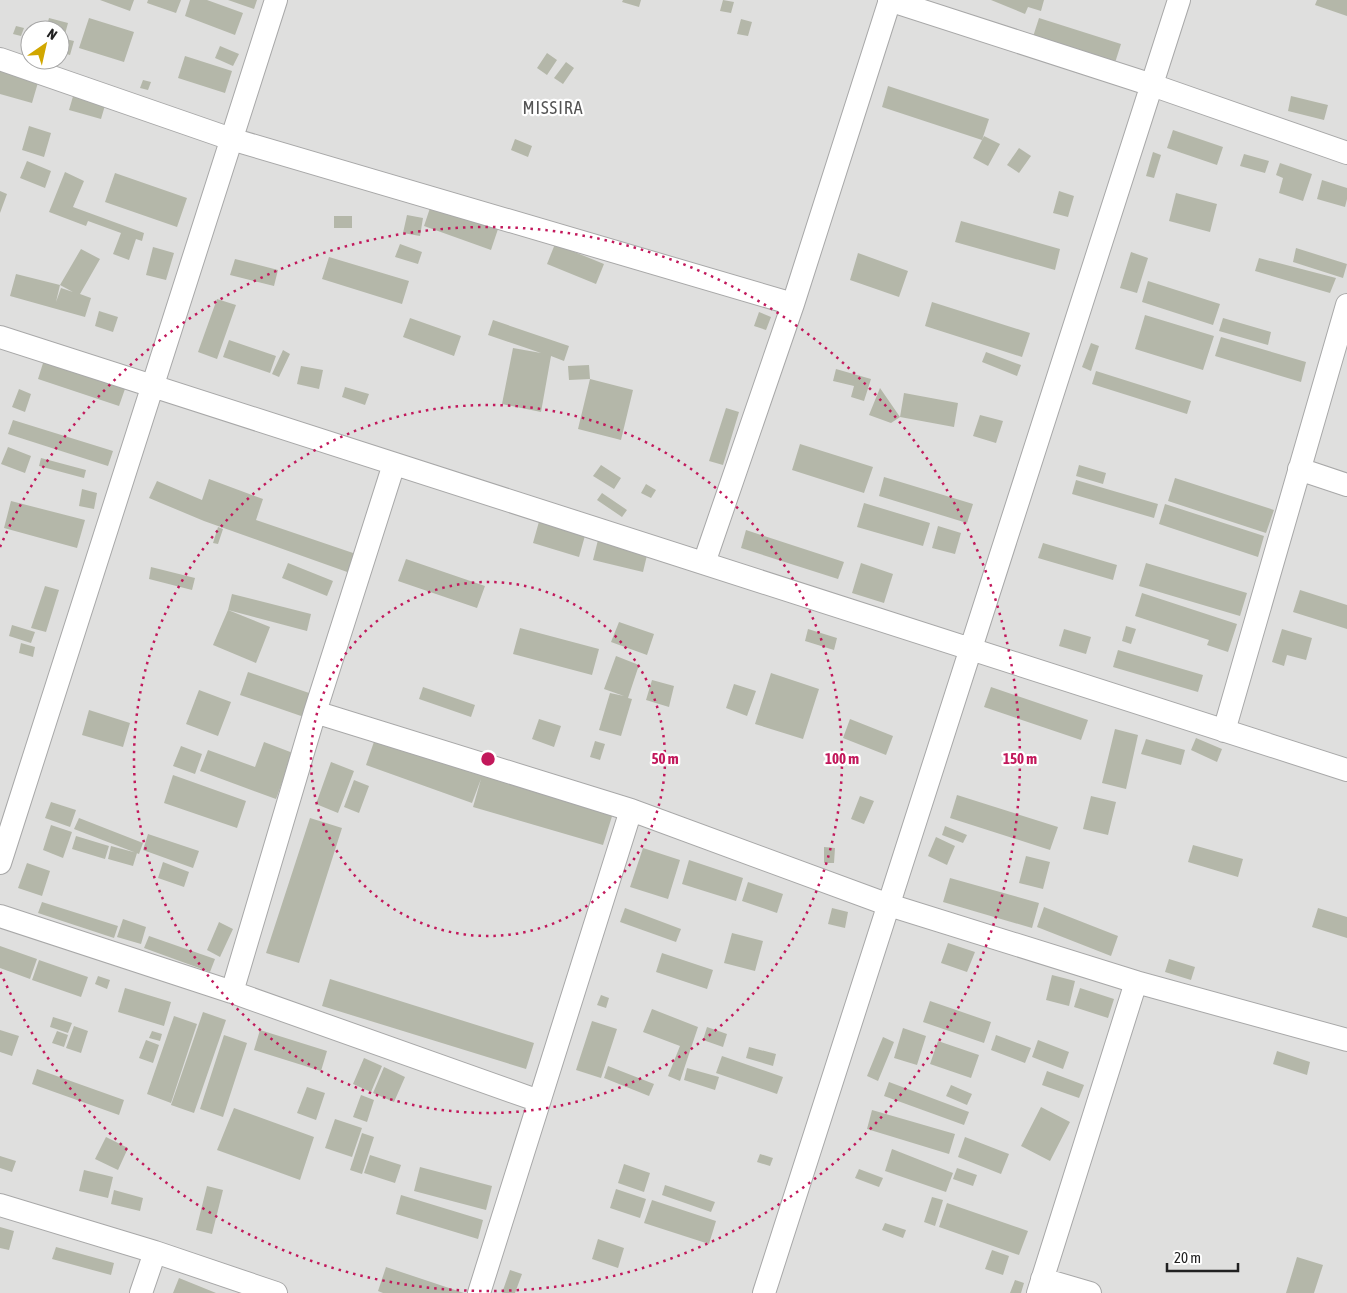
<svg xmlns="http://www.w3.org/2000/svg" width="1347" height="1293" viewBox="0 0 1347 1293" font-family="'Asap Condensed',sans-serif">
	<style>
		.residential { fill: #dfdfde; fill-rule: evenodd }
		.building { fill: #b4b7a9 }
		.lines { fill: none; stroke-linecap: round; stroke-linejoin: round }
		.minor-casing { stroke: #a8a8a8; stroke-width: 24 }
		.minor { stroke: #fff; stroke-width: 22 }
		.ring { fill: none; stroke: #c2185b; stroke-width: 2.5; stroke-dasharray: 2.5 5 }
		.labels { text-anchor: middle; stroke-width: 4.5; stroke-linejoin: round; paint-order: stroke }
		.quarter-label { font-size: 18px; letter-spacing: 1px; fill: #545454; stroke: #fff }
		.centre { fill: #c2185b; stroke: #fff; stroke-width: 2.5 }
		.ring-label { font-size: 15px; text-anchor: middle; font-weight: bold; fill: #c2185b; stroke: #fff; stroke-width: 4.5; stroke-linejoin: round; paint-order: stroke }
	</style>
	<rect width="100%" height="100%" fill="#edf1e7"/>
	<path class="residential" d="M0,0H1347V1293H0ZM30,30H60V60H30Z"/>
	<path class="building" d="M100,0H134L130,11Z
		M148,0H181L176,13L147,3Z
		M190,0H207L243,13L235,35L185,16Z
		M228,0H257L254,9Z
		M623,0H641L639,7L622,2Z
		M723,0L734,2L731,13L720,11Z
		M991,0H1044L1041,11L1028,7L1025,14Z
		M1317,0H1347V16L1315,5Z
		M49,18L68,23L65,34L60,33V30L46,29Z
		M89,18L134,32L124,62L79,48Z
		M1039,18L1121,44L1113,69L1031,43Z
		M741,19L752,22L748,36L737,34Z
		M16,26L24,28L21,36L13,34Z
		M30,26L39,30H30V41L25,39Z
		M61,38L74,41L70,55L60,52Z
		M220,46L239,54L233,66L215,58Z
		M547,53L557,60L547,75L537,68Z
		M185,56L232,71L225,93L178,78Z
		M566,62L574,68L563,84L554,78Z
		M0,67L39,79L32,103L0,94Z
		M143,80L151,82L148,90L140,88Z
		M888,86L989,119L982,140L882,107Z
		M74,93L106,102L101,119L69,110Z
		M1291,96L1328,105L1324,120L1288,111Z
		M29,126L51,133L44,157L22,150Z
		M1173,130L1223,147L1217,165L1167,148Z
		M984,136L1000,144L988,166L973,158Z
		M515,139L532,146L528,157L511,150Z
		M1019,148L1031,156L1019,173L1007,165Z
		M1153,152L1161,155L1154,178L1146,176Z
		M1244,154L1269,161L1265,173L1240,166Z
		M27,161L51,171L45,188L20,178Z
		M1280,163L1312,174L1303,201L1279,193L1283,178L1276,175Z
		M65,172L84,181L73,207L144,233L142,241L136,239L129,260L113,254L121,233L88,221L86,226L49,212Z
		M115,173L187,198L177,227L105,202Z
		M1322,180L1347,188V199L1345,207L1317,199Z
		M0,191L7,194L0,213Z
		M1059,191L1074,196L1068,217L1053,213Z
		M1176,193L1217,204L1210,232L1169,221Z
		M432,202L499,226L491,250L424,226Z
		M407,215L423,218L420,236L403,233Z
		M334,216H352V228H334Z
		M961,221L1060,249L1055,270L955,242Z
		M400,244L422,252L418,264L395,257Z
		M555,244L604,264L596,284L547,264Z
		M153,247L174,253L166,280L146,275Z
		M1296,248L1347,264L1343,278L1293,262Z
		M81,249L100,259L80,294L91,298L85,317L10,296L16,274L60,285L56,302L61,288L73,292L60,285Z
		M1131,252L1148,258L1137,293L1120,288Z
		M858,253L908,271L899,297L850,280Z
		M329,257L409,281L402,304L322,279Z
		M1259,258L1336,278L1330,293L1255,271Z
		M235,259L278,270L274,286L230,275Z
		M1148,281L1220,304L1213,325L1142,302Z
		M217,299L236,305L217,359L198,352Z
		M932,302L1030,333L1022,357L925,326Z
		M99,311L118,317L113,332L95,326Z
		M759,312L771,317L766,330L754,326Z
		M1145,315L1214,336L1203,370L1135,349Z
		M410,318L461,336L454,356L403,337Z
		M1223,318L1271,332L1268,345L1219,331Z
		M493,320L569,346L564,361L551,356L541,412L502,404L513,348L541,353L488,335Z
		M1221,337L1306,362L1301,382L1215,356Z
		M229,340L276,356L270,373L223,357Z
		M1091,343L1099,346L1091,371L1082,367Z
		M283,350L290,354L279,377L272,374Z
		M986,352L1021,365L1017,376L982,362Z
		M44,360L126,386L119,406L38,379Z
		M589,365L590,379L633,390L621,440L578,429L590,379L569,380L568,366Z
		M301,366L323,370L319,389L297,384Z
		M836,369L871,379L864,401L851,397L854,386L833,381Z
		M1096,371L1191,401L1187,414L1092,384Z
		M345,387L369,394L365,405L342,397Z
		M880,388L900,417L891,423L869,415Z
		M19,389L31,394L25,412L12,407Z
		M904,393L958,403L954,427L900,417Z
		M726,408L739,412L723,465L709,461Z
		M980,415L1003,421L996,443L973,436Z
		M13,420L113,451L108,466L8,434Z
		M800,444L873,467L864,493L792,470Z
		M8,447L31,456L25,473L1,464Z
		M41,458L86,470L84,478L39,466Z
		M601,465L621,478L614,489L593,476Z
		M1079,465L1106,473L1103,484L1076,476Z
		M884,477L973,504L967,523L879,496Z
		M1175,478L1274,510L1266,533L1168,501Z
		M209,479L263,499L256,520L356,554L350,573L204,521L149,498L157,481L202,500Z
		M1076,480L1158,504L1154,518L1072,494Z
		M646,484L656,490L651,498L641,493Z
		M82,489L97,493L94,509L79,506Z
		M602,493L627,510L622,517L597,500Z
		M11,501L85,520L77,548L4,528Z
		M864,503L930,523L923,546L857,527Z
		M1165,504L1264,536L1258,557L1159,524Z
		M540,518L586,532L579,557L533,543Z
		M938,526L961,533L955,554L932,548Z
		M218,527L223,529L218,544L213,543Z
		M746,530L844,562L838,579L741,548Z
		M598,540L648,551L643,572L593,560Z
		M1043,543L1117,565L1113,580L1038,558Z
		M406,559L485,586L477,608L398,581Z
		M288,563L333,581L327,596L282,578Z
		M861,563L893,574L884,603L852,593Z
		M1146,563L1247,593L1240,616L1139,586Z
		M151,567L195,578L192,590L149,579Z
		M45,586L59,590L46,632L31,628Z
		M1300,590L1347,605V629L1293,612Z
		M1142,593L1237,624L1228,652L1207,645L1209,640L1135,616Z
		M232,594L311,614L307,631L228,610L270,627L256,663L213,645L228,610Z
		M619,622L654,634L647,655L611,642Z
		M12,625L35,632L31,643L9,636Z
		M1126,626L1136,629L1131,644L1122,641Z
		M520,628L599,649L592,675L513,654Z
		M808,629L837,638L834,650L805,641Z
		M1064,629L1091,637L1086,654L1059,646Z
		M1282,629L1312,638L1306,660L1287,655L1284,666L1272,662Z
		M21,643L35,647L33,657L19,653Z
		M1118,650L1203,675L1198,692L1113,667Z
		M616,656L639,665L628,698L632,699L621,736L599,730L610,693L624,696L604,689Z
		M248,672L312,694L304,717L240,695Z
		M771,673L819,689L803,739L755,724Z
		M652,680L674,686L669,707L646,700Z
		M734,684L756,691L747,716L726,708Z
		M423,687L475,705L471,717L419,699Z
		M991,687L1088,720L1081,740L984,707Z
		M199,690L231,702L218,736L186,724Z
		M89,710L130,723L123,747L82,735Z
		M539,719L561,726L554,747L532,739Z
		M850,719L893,736L886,755L843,738Z
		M1115,729L1138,735L1126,789L1102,783Z
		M377,733L614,810L603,845L473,807L481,779L472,803L366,765Z
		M1196,738L1222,749L1217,762L1191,750Z
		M1146,739L1185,750L1181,765L1141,754Z
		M595,741L605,744L600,760L590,757Z
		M264,742L293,753L276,799L200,771L208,750L255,767Z
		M181,746L202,754L195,774L173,766Z
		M331,762L354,771L338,813L316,804Z
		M173,775L246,801L237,828L164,803Z
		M354,780L369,786L359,813L344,807Z
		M957,795L1058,827L1050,850L950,818Z
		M860,796L874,801L864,824L851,819Z
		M1091,796L1116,802L1108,835L1083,829Z
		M51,802L76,810L70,827L45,818Z
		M79,818L143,843L139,854L74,829Z
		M310,818L342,828L299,963L266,953Z
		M51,825L72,832L63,858L43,850Z
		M945,826L967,835L963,843L942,835Z
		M148,834L199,851L193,868L143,850Z
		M76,836L109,846L105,859L72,849Z
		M936,837L955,846L947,865L928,856Z
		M1193,845L1243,859L1238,877L1188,862Z
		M111,846L137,853L133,866L108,859Z
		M824,847L835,848L834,863H824Z
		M643,848L680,860L668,899L630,887Z
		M1026,856L1050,862L1043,889L1019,883Z
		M689,860L743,878L736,901L682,884Z
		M163,862L189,872L184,887L158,878Z
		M27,863L50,871L42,896L18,888Z
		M950,878L1039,903L1032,928L943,902Z
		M748,882L783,894L777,913L742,901Z
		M42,902L118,926L114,938L38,913Z
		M1044,907L1118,936L1111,956L1037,927Z
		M625,908L681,929L676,942L620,922Z
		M832,908L848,912L845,928L828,924Z
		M1318,908L1347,917V938L1312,927Z
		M123,919L146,927L141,944L117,937Z
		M219,922L233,929L220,957L207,950Z
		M732,933L763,941L755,971L724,963Z
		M149,936L215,959L210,972L144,948Z
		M948,943L975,952L967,972L941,963Z
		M0,946L37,959L30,979L0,968Z
		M662,953L713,970L707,989L656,972Z
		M1169,959L1195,967L1191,980L1165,972Z
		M39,960L88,977L81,997L32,980Z
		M1052,975L1075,981L1069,1006L1046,1000Z
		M98,976L110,980L107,989L95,984Z
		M330,979L534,1043L526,1069L322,1006Z
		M125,988L171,1002L164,1026L118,1012Z
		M1080,988L1114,999L1108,1018L1074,1007Z
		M601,995L609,998L606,1008L597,1005Z
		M930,1001L991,1022L984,1043L923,1022Z
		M652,1009L698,1027L680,1081L668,1076L680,1046L643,1032Z
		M203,1012L226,1020L194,1113L171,1105Z
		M174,1016L197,1024L171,1103L147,1094Z
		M53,1017L72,1023L68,1033L50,1027Z
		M592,1021L617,1029L601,1078L576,1070Z
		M74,1026L88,1031L81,1053L66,1048Z
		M707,1027L727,1034L723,1047L703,1040Z
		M903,1028L926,1036L917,1065L894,1058Z
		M0,1030L19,1036L12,1056L0,1052Z
		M260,1030L327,1051L321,1071L254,1050Z
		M57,1031L68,1035L64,1047L52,1043Z
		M152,1031L162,1034L160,1041L149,1038Z
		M224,1035L247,1043L223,1117L200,1109Z
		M996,1035L1031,1048L1025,1063L991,1050Z
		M883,1037L894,1042L878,1081L867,1076Z
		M146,1040L159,1045L153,1063L139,1058Z
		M1038,1040L1069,1052L1063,1069L1032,1057Z
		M938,1041L979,1055L971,1078L930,1064Z
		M749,1047L776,1054L773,1066L746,1058Z
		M1277,1051L1310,1062L1307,1075L1273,1064Z
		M722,1056L783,1077L777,1094L716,1073Z
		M364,1058L382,1066L371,1092L353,1084Z
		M608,1066L654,1084L649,1096L604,1078Z
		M384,1067L405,1077L394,1102L373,1093Z
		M687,1068L719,1077L715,1090L684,1080Z
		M37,1069L124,1100L119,1115L32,1084Z
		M1047,1071L1084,1085L1079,1098L1042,1085Z
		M889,1082L969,1112L964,1125L884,1096Z
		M951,1085L972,1094L967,1105L946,1096Z
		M307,1087L325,1093L316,1120L297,1113Z
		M361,1095L374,1100L367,1122L353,1117Z
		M1041,1107L1070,1122L1050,1161L1021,1146Z
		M234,1108L314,1137L300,1180L217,1150Z
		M872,1110L955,1134L949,1154L867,1129Z
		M335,1119L362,1128L352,1157L325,1148Z
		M362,1133L374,1137L362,1174L350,1170Z
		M106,1137L128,1148L118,1170L95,1159Z
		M965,1137L1009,1154L1001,1174L958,1157Z
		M892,1149L953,1173L946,1192L885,1171Z
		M760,1154L773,1158L770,1166L757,1162Z
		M370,1155L401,1165L395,1183L364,1173Z
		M0,1156L16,1161L12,1172L0,1168Z
		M624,1164L650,1173L644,1192L618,1183Z
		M420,1167L492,1186L486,1210L414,1191Z
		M957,1168L977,1175L973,1186L953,1179Z
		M859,1169L883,1178L879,1187L855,1178Z
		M84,1170L113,1177L108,1198L79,1191Z
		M665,1185L715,1202L711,1212L662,1195Z
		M207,1186L223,1190L212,1234L196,1230Z
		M616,1189L646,1199L640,1218L610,1208Z
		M114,1190L143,1198L140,1211L111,1204Z
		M401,1195L483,1220L478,1239L396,1214Z
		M932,1197L943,1200L935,1226L924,1222Z
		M652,1200L716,1221L709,1244L644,1223Z
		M947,1203L1028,1231L1019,1255L939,1227Z
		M885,1223L906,1230L903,1238L882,1230Z
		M0,1227L14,1231L9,1250L0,1248Z
		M598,1239L624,1248L618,1268L592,1259Z
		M56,1247L114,1263L111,1275L52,1259Z
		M992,1250L1009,1256L1003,1275L985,1269Z
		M1297,1257L1323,1265L1314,1293H1286Z
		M386,1267L464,1293H383L378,1291Z
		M510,1270L522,1274L515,1293H502Z
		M179,1278L216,1293H173Z
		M1015,1280L1024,1283L1021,1293H1010Z"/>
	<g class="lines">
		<g class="minor-casing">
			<path id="minor" d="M889,0L1152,85L1347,153
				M0,59L231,139L793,304
				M0,337L1347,770
				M1299,469L1347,485
				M704,563L793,304L890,0
				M315,712L631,810L889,905L1136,982L1347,1040
				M1224,731L1347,305
				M0,863L276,0
				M0,916L232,992L539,1101
				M232,992L315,712L394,464
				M0,1205L155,1252L276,1293
				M1042,1279L1090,1293
				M141,1293L155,1252
				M479,1293L631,810
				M764,1293L1179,0
				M1038,1293L1136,982"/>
		</g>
		<use href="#minor" class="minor"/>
	</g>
	<g class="ring">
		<circle cx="488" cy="759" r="177"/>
		<circle cx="488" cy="759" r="354"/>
		<path d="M0 547A532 532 0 1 1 0 971"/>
	</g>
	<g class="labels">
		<g class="quarter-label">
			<text x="553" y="114">MISSIRA</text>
		</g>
	</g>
	<circle cx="488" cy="759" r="8" class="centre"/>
	<g class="ring-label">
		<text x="665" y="764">50 m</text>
		<text x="842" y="764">100 m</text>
		<text x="1020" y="764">150 m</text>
	</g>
	<g transform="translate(45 45) rotate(34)"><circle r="24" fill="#ffffff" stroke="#a6a6a6"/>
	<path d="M0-4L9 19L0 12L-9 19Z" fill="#d1a700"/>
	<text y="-8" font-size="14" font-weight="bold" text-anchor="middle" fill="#212121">N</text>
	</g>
	<path d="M1167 1263v8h71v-8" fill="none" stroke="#212121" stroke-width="2.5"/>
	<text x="1174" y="1263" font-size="15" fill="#212121" stroke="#ffffff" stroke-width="4" paint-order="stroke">20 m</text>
</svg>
